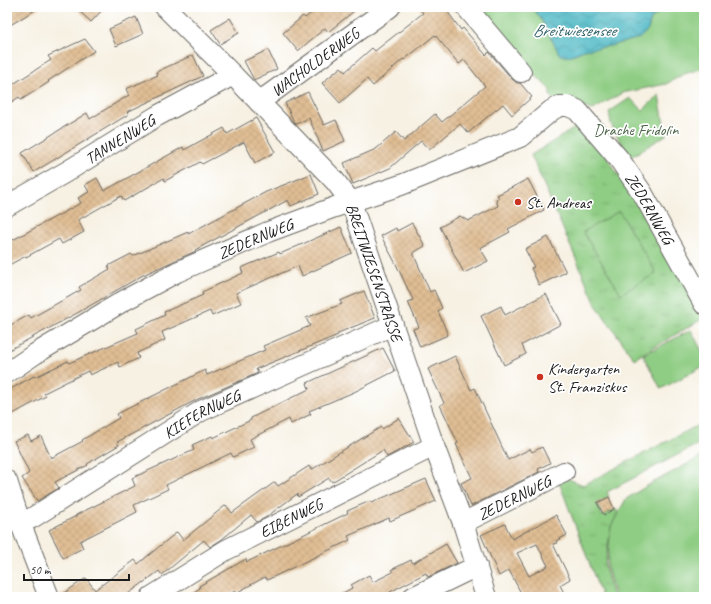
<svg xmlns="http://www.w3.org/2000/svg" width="711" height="604" viewBox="0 0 711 604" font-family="Caveat,sans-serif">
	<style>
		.grass { fill: url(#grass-tufts); stroke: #567450 }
		.park { fill: #8fcd84; stroke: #567450 }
		.water { fill: url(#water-waves); stroke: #346a70 }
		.building { fill: url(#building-cross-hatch); fill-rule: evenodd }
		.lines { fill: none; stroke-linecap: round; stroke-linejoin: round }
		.minor-casing { stroke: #696762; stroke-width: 22 }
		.minor { stroke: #fff; stroke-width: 20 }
		.poi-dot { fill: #c8321e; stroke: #fff; stroke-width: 1.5 }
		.labels { text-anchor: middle; stroke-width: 3.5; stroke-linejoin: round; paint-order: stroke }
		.street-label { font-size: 16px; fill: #1c1c1c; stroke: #fff }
		.park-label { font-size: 16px; fill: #4a6346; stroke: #fff }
		.poi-label { font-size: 16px; fill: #1c1c1c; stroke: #fff; text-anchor: start }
		.water-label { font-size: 17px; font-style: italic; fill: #316268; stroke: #fff }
	</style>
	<defs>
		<pattern id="grass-tufts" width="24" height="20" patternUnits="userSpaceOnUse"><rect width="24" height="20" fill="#8fcd84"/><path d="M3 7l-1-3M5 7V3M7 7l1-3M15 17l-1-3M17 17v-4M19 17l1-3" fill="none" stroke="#7baf71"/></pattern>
		<pattern id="water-waves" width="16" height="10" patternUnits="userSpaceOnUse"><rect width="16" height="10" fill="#4bb8c5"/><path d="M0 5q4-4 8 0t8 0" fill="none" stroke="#3e959f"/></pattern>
		<pattern id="building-cross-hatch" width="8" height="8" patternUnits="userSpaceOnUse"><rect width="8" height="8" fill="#e0be94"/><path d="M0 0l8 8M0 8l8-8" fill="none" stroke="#c0a37f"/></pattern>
	</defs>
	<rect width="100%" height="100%" fill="#fff"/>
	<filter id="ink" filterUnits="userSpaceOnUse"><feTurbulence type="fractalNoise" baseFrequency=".025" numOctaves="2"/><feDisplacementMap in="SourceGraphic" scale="8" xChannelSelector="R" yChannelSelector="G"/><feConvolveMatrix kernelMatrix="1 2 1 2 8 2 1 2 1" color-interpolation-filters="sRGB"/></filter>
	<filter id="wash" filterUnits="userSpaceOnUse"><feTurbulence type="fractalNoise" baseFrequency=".012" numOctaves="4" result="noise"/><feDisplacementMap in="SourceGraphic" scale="16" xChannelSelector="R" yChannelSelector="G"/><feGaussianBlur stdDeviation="0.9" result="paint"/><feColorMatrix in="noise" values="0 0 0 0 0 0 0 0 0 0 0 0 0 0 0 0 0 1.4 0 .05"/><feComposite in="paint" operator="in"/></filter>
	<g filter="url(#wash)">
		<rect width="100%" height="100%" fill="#f7f1e3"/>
		<path class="grass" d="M578,126L595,140L660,236L704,318L634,359L596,305L531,155Z
			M704,422V441L607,492L609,497L597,503L602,516L616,509L618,514L611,526L605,566L613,597H602L559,482L569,479L583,485Z"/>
		<path class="park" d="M475,7H532L541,19L560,54L564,56H569L584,50L640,38L648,30L651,19L658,13L659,7H704V68L684,74L666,84L622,93L593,110L555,101L550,95V90L503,42Z
			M659,95L666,135L629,158L611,124L609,112L630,98L643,110Z
			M619,211L656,273L621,294L583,232Z
			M691,330L704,355V366L661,389L643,355Z
			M704,455V597H615L607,567L611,526L626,499L650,484Z"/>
		<path class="water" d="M532,7H659L658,13L651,19L648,30L640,38L610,46L584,50L569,56H564L560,55L541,19Z"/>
		<g id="blocks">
			<path class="building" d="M12,7H40L7,27V10Z
				M75,7H105L91,22Z
				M319,7H359L328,32L325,28L298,51L283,33L303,16L305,18Z
				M418,7H444L461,30L463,28L486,55L489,52L512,79L517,83H520L532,97L512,115L503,104L468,133L460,124L429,150L421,141L390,168L353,184L344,163L376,149L396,132L404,141L435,114L442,122L485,86L464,60L459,64L435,35L404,60L403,59L373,86L367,79L340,103L322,83L341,67L345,72L372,48L375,51L423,13Z
				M136,17L143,34L116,46L109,29Z
				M230,18L239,33L220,44L211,30Z
				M85,39L94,51L48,81L49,82L21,100L19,97L7,105V88L51,60L48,56Z
				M268,50L277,69L254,80L244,61Z
				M193,55L203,76L127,112L129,114L34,172L22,153L87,113L90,119L129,95L126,89L158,75L156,72Z
				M308,92L324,125L336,120L345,141L323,151L309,118L296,124L294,122L285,103Z
				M256,118L275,152L255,163L244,142L202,164L200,162L165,181L164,178L124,201L121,196L78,220L84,232L62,244L59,239L26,257V256L7,266V243L81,203L78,198L89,192L85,185L97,178L104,191L183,147L184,150L224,128L227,134Z
				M311,174L319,194L291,206L288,200L195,250L196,251L143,275L79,312L7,351V327L29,315L31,318L81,290L79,287L110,269L108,266L131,254L133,256L188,232V234L266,192Z
				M528,179L544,210L508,229L510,232L480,248L488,261L464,273L440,227L460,216L468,221L498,206L496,200L499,198L497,195Z
				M412,223L425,246L413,253L430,292L434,290L442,308L438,311L448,335L420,347L413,329L419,327L408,302L413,300L396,264L381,236L396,228L397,231Z
				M341,227L352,253L302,276L298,266L236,293L241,303L212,316L210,311L162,332L165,340L137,353L139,358L120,367L118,362L90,375L88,371L44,393L46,396L11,415L7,409V391L34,376L35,377L68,361L69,363L138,333L136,329L165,315L164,312L203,295L202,292L243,273L241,268L279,252L280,254Z
				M548,237L566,272L539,285L531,268L534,267L525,249Z
				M364,291L375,318L338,333V335L256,369L258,373L196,400L117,442L119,445L87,464L88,465L55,482L59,488L37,501L22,478L29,473L14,441L28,435L31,441L41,436L51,458L83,441L82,440L119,418L117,414L205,370L207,375L265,350L263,346L310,326L306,318L342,304L340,301Z
				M546,294L561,324L522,345L526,354L504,365L481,316L501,306L505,315Z
				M383,348L395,371L354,392L309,411L311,414L291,424L289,419L250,439L254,447L233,457L231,453L166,485L168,489L134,505L137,512L80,541L83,548L63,558L49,530L76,516V515L135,486L132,478L194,450L192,445L212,436L213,438L251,420V418L309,389L307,383Z
				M455,356L471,390L475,388L508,460L530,449L532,452L542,447L550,463L538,469L539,472L471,506L461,483L472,478L456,444L458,443L440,405L444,403L428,369Z
				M399,418L414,442L387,457L383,450L332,482L329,478L298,497L297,494L265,518L257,522L251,515L221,540L210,547L204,540L162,575L159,571L124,597H60V596L86,578L95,590L135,560L138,564L177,532L183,540L226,505L232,513L275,482L278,486L309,466L311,470L361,439L381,427L382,429Z
				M426,479L436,501L390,521L389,518L348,536L350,540L267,580L265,577L236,593L235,591L225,597H186L200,588L199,586L246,559L247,562L348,513L347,511L370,501L371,503Z
				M609,497L614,509L604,515L597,503Z
				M556,515L567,535L556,541L557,543L553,544L570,579L560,585L566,597H523L509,570L499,576L481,535L505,524L512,539ZM537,544L548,566L529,576L517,553Z
				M446,544L457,563L428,577L426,573L390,592L391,594L385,597H336L352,588L351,585L369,575L373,582L393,572L391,570L411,560L413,563Z"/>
		</g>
	</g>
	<g filter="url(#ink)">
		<use href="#blocks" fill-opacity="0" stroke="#696762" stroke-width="1"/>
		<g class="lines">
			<g class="minor-casing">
				<g id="minor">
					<path id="s1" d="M165,7L233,75L335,181L351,202L434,446L463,523L486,597"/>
					<path d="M466,7L521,72"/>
					<path id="s2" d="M259,102L390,7"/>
					<path id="s3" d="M7,206L66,172L157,116L233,75"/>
					<path id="s4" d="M7,373L35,354L125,300L177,272L268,232L335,207L401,185L520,137L552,110L560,106H568L577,110L619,159L643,194L704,304"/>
					<path d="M7,481L20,522L49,597"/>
					<path id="s5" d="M20,522L32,518L201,411L393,325"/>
					<path id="s6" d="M463,523L564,472"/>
					<path id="s7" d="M151,597L226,550L434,446"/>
					<path d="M413,597L477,566"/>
				</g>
			</g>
			<use href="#minor" class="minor"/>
		</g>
	</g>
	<g class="poi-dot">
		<circle cx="518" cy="202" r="4"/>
		<circle cx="540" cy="377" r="4"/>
	</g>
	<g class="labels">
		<g class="street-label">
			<text dy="6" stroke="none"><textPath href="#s2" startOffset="69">WACHOLDERWEG</textPath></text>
			<text dy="6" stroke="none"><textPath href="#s3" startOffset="131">TANNENWEG</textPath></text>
			<text dy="6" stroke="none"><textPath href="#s4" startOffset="758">ZEDERNWEG</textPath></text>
			<text dy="6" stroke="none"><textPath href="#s4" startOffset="283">ZEDERNWEG</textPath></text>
			<text dy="6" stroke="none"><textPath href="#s1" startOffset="344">BREITWIESENSTRASSE</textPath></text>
			<text dy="6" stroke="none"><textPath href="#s5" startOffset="212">KIEFERNWEG</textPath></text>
			<text dy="6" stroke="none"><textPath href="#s6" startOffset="57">ZEDERNWEG</textPath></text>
			<text dy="6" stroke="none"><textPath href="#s7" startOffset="161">EIBENWEG</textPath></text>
		</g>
		<g class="park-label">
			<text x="636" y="135">Drache Fridolin</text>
		</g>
		<g class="poi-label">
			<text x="526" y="208">St. Andreas</text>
			<text x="548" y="374">Kindergarten<tspan x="548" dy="18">St. Franziskus</tspan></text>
		</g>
		<g class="water-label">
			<text x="574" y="36">Breitwiesensee</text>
		</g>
	</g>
	<rect width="711" height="604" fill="none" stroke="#fff" stroke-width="24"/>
	<path d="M24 574v6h105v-6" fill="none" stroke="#1c1c1c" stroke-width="2"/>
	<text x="30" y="574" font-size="12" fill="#1c1c1c" stroke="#ffffff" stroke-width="3" paint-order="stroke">50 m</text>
</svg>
